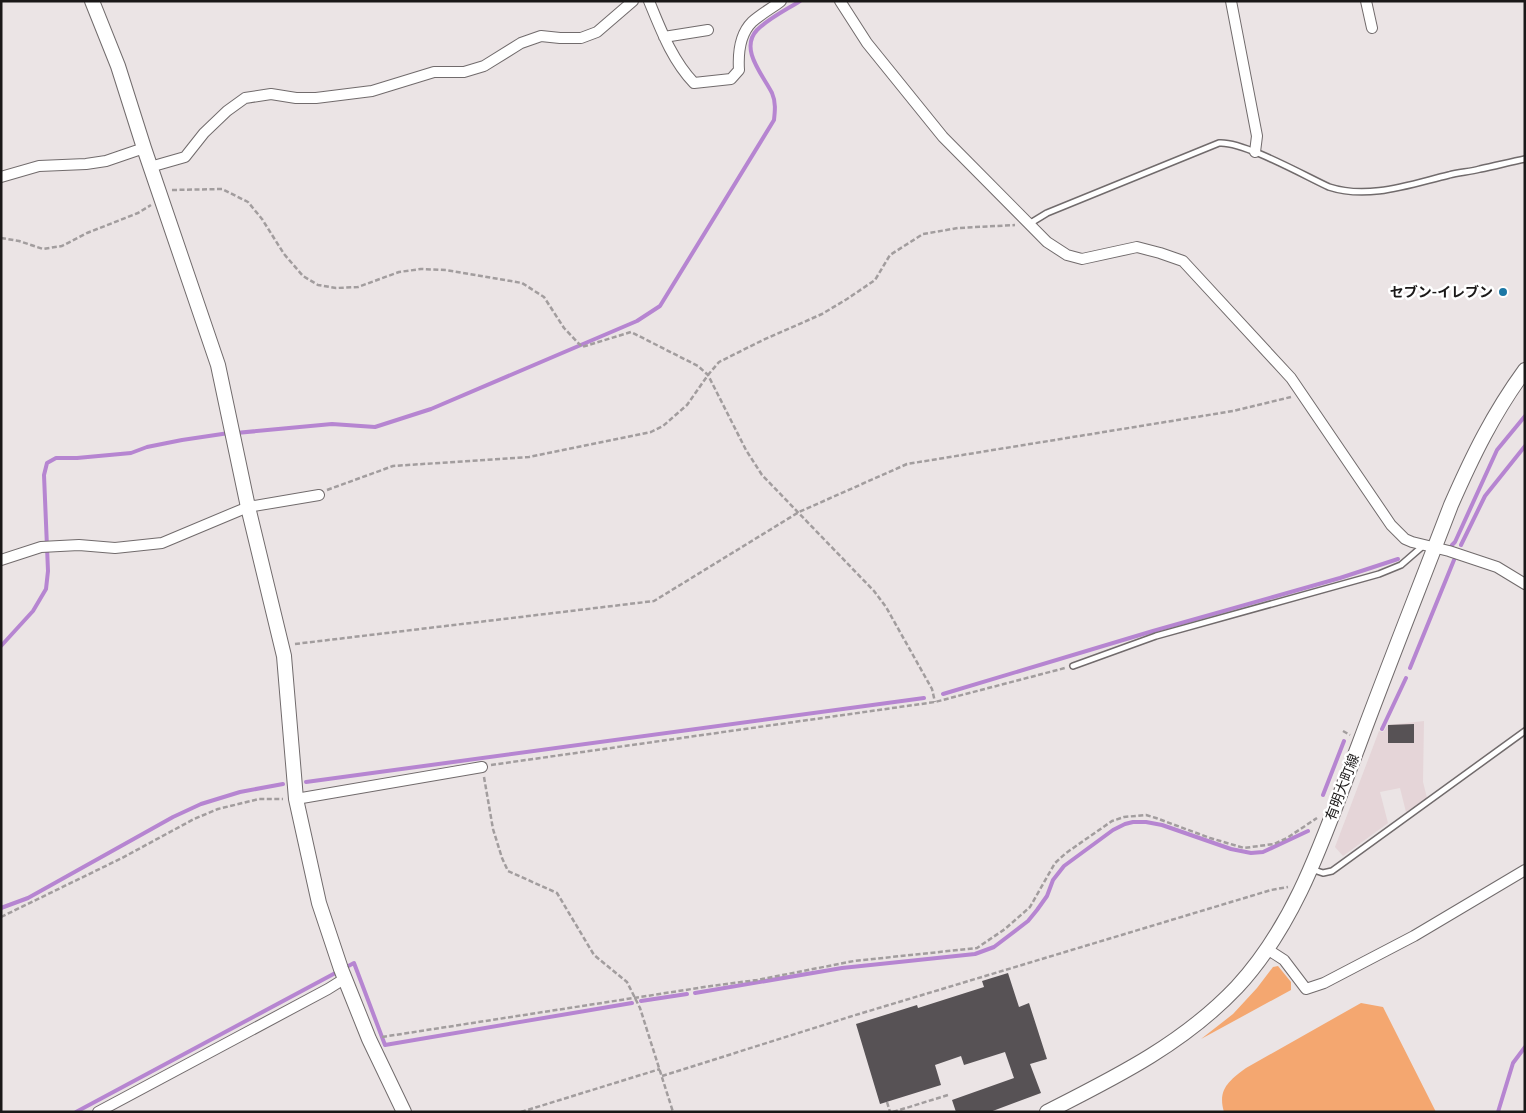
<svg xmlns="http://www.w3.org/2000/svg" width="1526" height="1113" viewBox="0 0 1526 1113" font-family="Karla,'Noto Sans JP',sans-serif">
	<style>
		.built { fill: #e5d5d8 }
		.green { fill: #f4a770 }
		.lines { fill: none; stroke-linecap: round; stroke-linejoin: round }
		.stream { stroke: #b685d1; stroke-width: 4 }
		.building { fill: #575255 }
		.lane-casing { stroke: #716b6c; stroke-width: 8 }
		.street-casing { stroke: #716b6c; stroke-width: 12 }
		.secondary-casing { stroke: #716b6c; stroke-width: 16 }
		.path { stroke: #a29d9e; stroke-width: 2.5; stroke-dasharray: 5 2.5; stroke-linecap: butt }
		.lane { stroke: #fff; stroke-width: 5 }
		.street { stroke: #fff; stroke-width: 10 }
		.secondary { stroke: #fff; stroke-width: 14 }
		.poi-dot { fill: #1b77a5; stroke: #fff; stroke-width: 2 }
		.labels { text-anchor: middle; stroke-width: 5; stroke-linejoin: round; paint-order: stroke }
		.poi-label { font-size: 14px; font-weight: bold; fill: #1a1818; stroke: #fff; text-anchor: end }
		.street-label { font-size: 14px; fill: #1a1818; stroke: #fff }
	</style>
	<rect width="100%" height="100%" fill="#ebe4e5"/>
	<path class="built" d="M1424,721L1423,782L1427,798L1406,812L1400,788L1380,792L1388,823L1343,856L1335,847L1379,731L1383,732L1388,725Z"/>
	<path class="green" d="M1278,966L1291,982V990L1201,1039L1233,1014L1257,988L1273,967Z
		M1361,1003L1383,1007L1436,1112H1224C1217,1089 1230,1080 1246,1068Z"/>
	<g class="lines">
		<path class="stream" d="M236,433L332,424L375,427L431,409L637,321L660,306L774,120C775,111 776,102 772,93C763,75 739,49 757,30C769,18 786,10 800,1
			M1452,545L1455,542L1497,450L1525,416
			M1461,545L1485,496L1525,446
			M1,646L33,611L46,589L48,571L44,475L47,463L56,458H77L131,453L147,447L182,440L229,433
			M1410,668L1454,560
			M943,694L1153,631L1340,578L1398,559
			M1382,729L1406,678
			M306,782L924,698
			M1323,795L1344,741
			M1,908L28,898L173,817L201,804L240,792L283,784
			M695,993L842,968L975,954L994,947L1028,921L1037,910L1047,896L1053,880L1064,866L1113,830L1125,824L1133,822H1146L1162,825L1231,849L1251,853L1263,852L1308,831
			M641,1001L687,994
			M76,1112L354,963L385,1045L632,1003
			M1498,1112L1513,1063L1525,1047"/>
	</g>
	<path class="building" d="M1414,724V743H1388V725Z
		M1008,973L1019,1007L1029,1003L1047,1059L1030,1064L1041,1093L990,1112H956L952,1100L1014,1078L1005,1052L964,1065L961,1056L935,1065L941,1085L880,1104L856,1024L917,1005L918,1008L984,987L982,981Z"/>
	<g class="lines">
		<g class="lane-casing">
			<path id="lane" d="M1029,224L1047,213L1219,143C1243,141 1305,176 1329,187C1369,200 1411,184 1449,175C1459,172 1470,172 1480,169C1495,166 1510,162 1525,159
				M1073,666L1156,636L1379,574L1401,565L1424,545
				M1311,869L1323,873L1332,871L1525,731"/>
		</g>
		<g class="street-casing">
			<path id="street" d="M649,1C661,30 672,60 694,83L731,79L739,70C738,54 740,34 752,22C761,14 772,8 781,1
				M840,1L867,43L943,137L1047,242L1067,255L1082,259L1137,247L1160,253L1183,261L1291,378L1391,525L1405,539L1412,542L1449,551L1497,567L1525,584
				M1231,1L1257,136L1255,152
				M1366,1L1372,28
				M664,37L708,30
				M150,167L185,157L204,133L227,111L245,98L271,94L296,98H316L372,91L434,72H464L484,66L521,43L541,36L560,38H581L597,32L633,1
				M1,177L39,166L86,164L106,161L144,148
				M1,560L41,547L79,545L115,548L162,543L248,507L319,495
				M296,799L482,767
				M1267,949L1284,960L1306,989L1324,983L1414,936L1525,870
				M98,1112L328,989L344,979"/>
		</g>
		<g class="secondary-casing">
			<path id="secondary" d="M92,1L118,66L144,148L218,365L248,507L284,656L296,799L319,903L341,969L369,1039L404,1112
				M1047,1112C1116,1077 1183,1044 1237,987C1299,920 1326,830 1358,747C1388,666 1420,586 1451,505C1473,455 1493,414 1525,370"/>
		</g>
		<path class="path" d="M172,190L222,189L248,202L262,219L284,254L303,276L318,285L336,288L358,287L399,272L421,269L446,270L522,283L544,297L564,328L582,347L631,332L698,366L708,375L746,450L762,475L874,591L886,607L932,689L935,702
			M1,238L19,241L43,249L62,246L87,233L138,213L151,205
			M327,490L393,466L529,457L651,432L663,426L687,405L708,375L719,362L763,340L822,314L847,299L875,280L890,255L923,234L958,228L1015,225
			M295,644L654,601L799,512L907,464L1233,411L1291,397
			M1343,731L1350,735
			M491,765L935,702L1065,668
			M484,777L493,829L502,858L508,871L557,893L594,955L627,982L640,1008L673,1112
			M1,917L122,858L194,819L218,809L259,799H283
			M382,1037L711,986L757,980L854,961L977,948L1005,929L1030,907L1055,863L1066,853L1112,821L1124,817L1146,815L1156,818L1210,838L1244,848L1274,844L1287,838L1317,818
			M662,1076L849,1017L1271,890L1288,887
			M887,1102L890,1112
			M521,1112L660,1069
			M893,1112L948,1095"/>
		<use href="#lane" class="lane"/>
		<use href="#street" class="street"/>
		<use href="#secondary" class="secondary"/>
	</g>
	<circle class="poi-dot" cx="1503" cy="292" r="5"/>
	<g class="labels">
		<g class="poi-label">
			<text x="1493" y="297">セブン-イレブン</text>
		</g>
		<g class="street-label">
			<text transform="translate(1342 787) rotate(-69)" y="5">有明大町線</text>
		</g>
	</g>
	<rect width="1526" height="1113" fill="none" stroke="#1a1818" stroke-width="5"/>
</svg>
